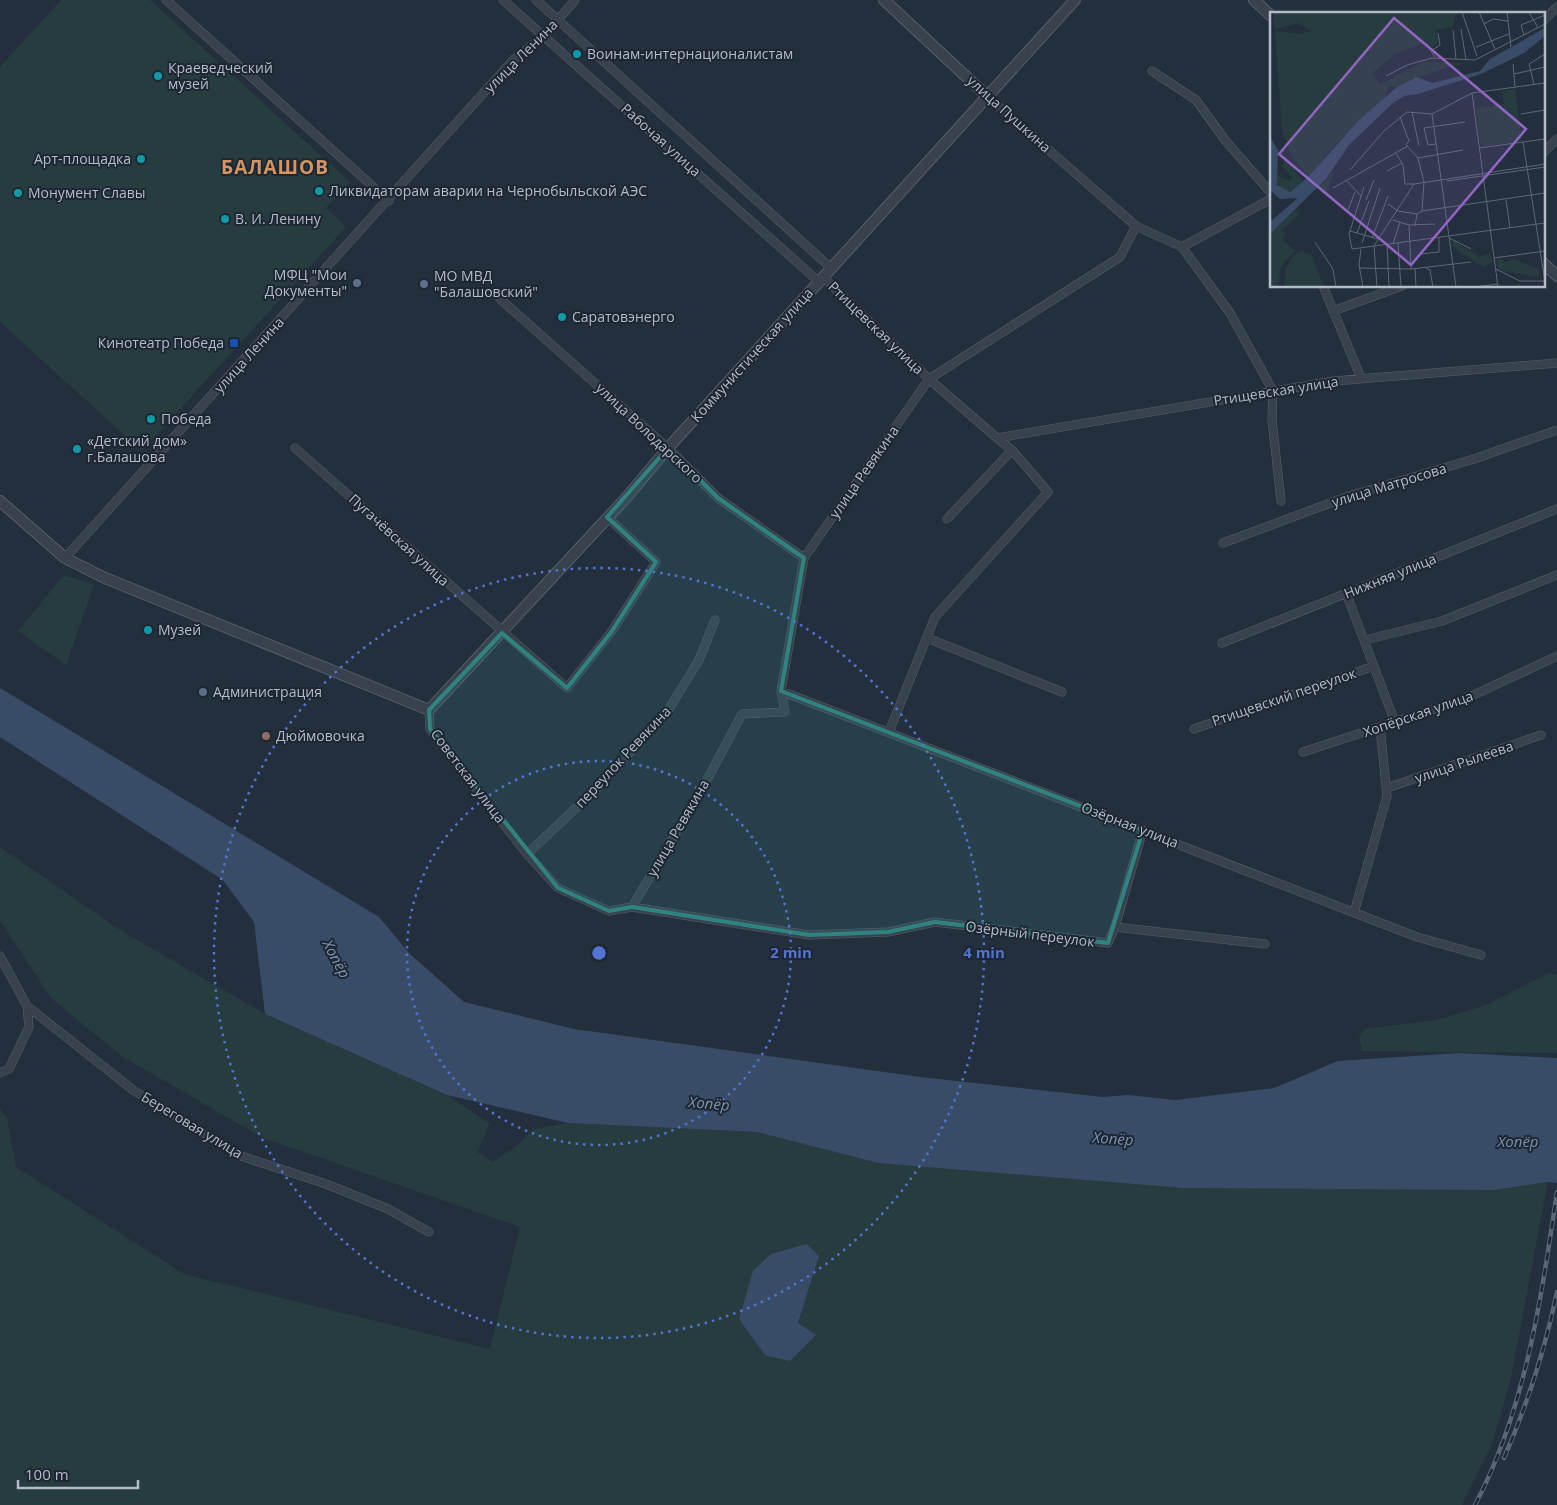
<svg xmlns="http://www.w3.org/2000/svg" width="1557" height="1505" viewBox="0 0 1557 1505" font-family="'Open Sans',sans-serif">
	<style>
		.green { fill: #263c3f; fill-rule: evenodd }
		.water { fill: #394c67 }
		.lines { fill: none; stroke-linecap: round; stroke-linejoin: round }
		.minor-casing { stroke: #565f6c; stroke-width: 9 }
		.tertiary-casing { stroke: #565f6c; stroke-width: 12 }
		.minor { stroke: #38414e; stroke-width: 8 }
		.tertiary { stroke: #38414e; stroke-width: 10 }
		.rail-casing { stroke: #5a6575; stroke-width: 4.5 }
		.rail { stroke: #1d2633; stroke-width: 2.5; stroke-dasharray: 8; stroke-linecap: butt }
		.marked { fill: #308480; fill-opacity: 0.2; stroke: #308480; stroke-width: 4; stroke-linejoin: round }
		.ring { fill: none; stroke: #5274d3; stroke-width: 2.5; stroke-dasharray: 2.5 5 }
		.culture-dot { fill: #0f9aa8; stroke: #1d2633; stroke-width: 2 }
		.service-dot { fill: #5c6f8a; stroke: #1d2633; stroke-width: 2 }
		.transit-dot { fill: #1a4fb4; stroke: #1d2633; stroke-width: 2 }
		.education-dot { fill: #8d6e63; stroke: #1d2633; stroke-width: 2 }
		.labels { text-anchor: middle; stroke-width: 4; stroke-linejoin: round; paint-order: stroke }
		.poi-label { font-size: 14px; fill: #b4bcc9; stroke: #1d2633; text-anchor: start }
		.street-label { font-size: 14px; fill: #b4bcc9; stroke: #1d2633 }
		.water-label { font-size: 15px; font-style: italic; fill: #7c92b1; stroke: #1d2633 }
		.district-label { font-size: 19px; font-weight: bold; letter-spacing: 1px; fill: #d59563; stroke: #1d2633 }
		.inset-road { fill: none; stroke: #5e6776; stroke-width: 1 }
		.view { fill: #9266c3; fill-opacity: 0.15; stroke: #9266c3; stroke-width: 2.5 }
		.inset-edge { fill: none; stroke: #b4bcc9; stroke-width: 2.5 }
		.centre { fill: #5274d3; stroke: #1d2633; stroke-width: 2.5 }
		.ring-label { font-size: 15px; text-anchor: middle; font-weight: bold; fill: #5274d3; stroke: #1d2633; stroke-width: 4; stroke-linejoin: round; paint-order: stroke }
	</style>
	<rect width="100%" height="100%" fill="#242f3e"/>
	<path class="green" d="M61,0H150L350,182L326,208L346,227L142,451L0,322V67Z
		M64,575L94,585L66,665L18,631Z
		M0,847L120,930L265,1014L447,1095L490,1124L477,1152L493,1162L520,1143L533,1129L568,1123L757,1132L878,1163L1494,1190L1548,1182L1511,1378L1493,1441L1462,1505H0V1109L7,1117L16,1167L184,1274L490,1349L520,1227L263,1138L123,1057L51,998L0,921ZM807,1244L819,1256L798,1323Z
		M1549,973L1557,975V1053L1362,1051L1359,1037L1365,1029L1437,1020L1486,1005Z"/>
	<path class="water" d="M0,688L379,917L409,953L464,1002L574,1029L920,1077L1103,1097L1128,1095L1175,1100L1274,1088L1338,1061L1460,1053L1557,1058V1183L1548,1182L1494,1190L1184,1188L878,1163L757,1132L568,1123L447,1095L265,1014L254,922L223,880L0,737Z
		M807,1244L819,1256L798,1323L816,1335L790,1361L765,1355L739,1319L753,1271L771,1254Z"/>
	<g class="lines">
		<g class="minor-casing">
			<path id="minor" d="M166,0L389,201
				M503,0L818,281
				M536,0L831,268
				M1543,21L1557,7
				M1152,71L1196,100L1225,140L1271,193
				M988,97L1136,226
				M1543,153L1557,139
				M1182,247L1230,313L1273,391L1272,420L1281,501
				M823,277L929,379L997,438L1334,381L1557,363
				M1323,286L1361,378
				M500,299L668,448L718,498L804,558
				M1333,311L1402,286
				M295,448L567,688L612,631L656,562L607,517
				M947,519L1012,450
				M1223,543L1349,496L1474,459L1557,430
				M65,558L514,59L544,36L575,0
				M1346,593L1395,722
				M927,638L1062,692
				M1365,640L1442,621L1557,575
				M1222,643L1557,509
				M781,691L1417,937L1481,955
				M429,710L430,729L527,854L558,888L609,911L632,907L809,935L888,932L935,922L1108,943L1115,927L1265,944
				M1194,729L1374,666
				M889,732L935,617L1048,492L1012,450L997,438
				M1303,752L1465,699L1557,656
				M1387,788L1541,735
				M527,854L593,792L667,712L699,660L715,620
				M632,907L701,791L742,714L785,712L781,691L804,558L929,379L1120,257L1136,226L1182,247L1271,199
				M1354,913L1387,796L1380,727
				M1115,927L1143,830
				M0,956L27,1006L133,1090L241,1156L326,1184L388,1209L429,1232
				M0,1073L9,1069L29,1027L27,1006"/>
		</g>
		<g class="tertiary-casing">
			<path id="tertiary" d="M884,0L988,97
				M1254,0L1271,16
				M1543,263L1557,276
				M0,501L65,558L105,578L429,710L626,498L668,448L1075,0"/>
		</g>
		<use href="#minor" class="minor"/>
		<use href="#tertiary" class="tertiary"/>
		<g class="rail-casing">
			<path id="rail" d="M1504,1458C1528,1403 1545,1350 1557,1292
				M1475,1505C1526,1408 1541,1299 1557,1192"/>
		</g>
		<use href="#rail" class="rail"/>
	</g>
	<path class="marked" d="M668,448L718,498L804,558L781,691L1143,830L1108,943L935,922L888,932L809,935L632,907L609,911L558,888L430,729L429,710L502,633L567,688L612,631L656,562L607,517Z"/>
	<g class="ring">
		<circle cx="599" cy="953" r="192"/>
		<circle cx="599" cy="953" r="385"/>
	</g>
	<g class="culture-dot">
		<circle cx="577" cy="54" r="5"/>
		<circle cx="158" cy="76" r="5"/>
		<circle cx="141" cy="159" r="5"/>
		<circle cx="319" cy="191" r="5"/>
		<circle cx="18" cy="193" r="5"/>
		<circle cx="225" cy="219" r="5"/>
		<circle cx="562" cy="317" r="5"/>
		<circle cx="151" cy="419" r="5"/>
		<circle cx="77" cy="449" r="5"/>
		<circle cx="148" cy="630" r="5"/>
	</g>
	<g class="service-dot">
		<circle cx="357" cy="283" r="5"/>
		<circle cx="424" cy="284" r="5"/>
		<circle cx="203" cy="692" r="5"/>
	</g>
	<rect class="transit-dot" x="229" y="338" width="10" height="10" rx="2.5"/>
	<circle class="education-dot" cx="266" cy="736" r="5"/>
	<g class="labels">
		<g class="poi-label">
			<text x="587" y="59">Воинам-интернационалистам</text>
			<text x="168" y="73">Краеведческий<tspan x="168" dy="16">музей</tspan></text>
			<text x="131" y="164" text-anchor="end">Арт-площадка</text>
			<text x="329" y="196">Ликвидаторам аварии на Чернобыльской АЭС</text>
			<text x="28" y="198">Монумент Славы</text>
			<text x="235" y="224">В. И. Ленину</text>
			<text x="347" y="280" text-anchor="end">МФЦ "Мои<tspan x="347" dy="16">Документы"</tspan></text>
			<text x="434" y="281">МО МВД<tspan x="434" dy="16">"Балашовский"</tspan></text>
			<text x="572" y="322">Саратовэнерго</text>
			<text x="224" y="348" text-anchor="end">Кинотеатр Победа</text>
			<text x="161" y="424">Победа</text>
			<text x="87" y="446">«Детский дом»<tspan x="87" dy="16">г.Балашова</tspan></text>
			<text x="158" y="635">Музей</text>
			<text x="213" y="697">Администрация</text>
			<text x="276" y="741">Дюймовочка</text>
		</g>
		<g class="street-label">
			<text transform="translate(521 56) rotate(-45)" y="5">улица Ленина</text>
			<text transform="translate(1009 114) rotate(42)" y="5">улица Пушкина</text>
			<text transform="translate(661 140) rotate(42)" y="5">Рабочая улица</text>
			<text transform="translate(876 328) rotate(44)" y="5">Ртищевская улица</text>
			<text transform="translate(249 355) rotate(-48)" y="5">улица Ленина</text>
			<text transform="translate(752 355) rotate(-48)" y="5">Коммунистическая улица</text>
			<text transform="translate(1276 391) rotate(-9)" y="5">Ртищевская улица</text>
			<text transform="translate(649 433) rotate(43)" y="5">улица Володарского</text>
			<text transform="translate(864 472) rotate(-55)" y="5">улица Ревякина</text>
			<text transform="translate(1389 485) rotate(-17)" y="5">улица Матросова</text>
			<text transform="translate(399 540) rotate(42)" y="5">Пугачёвская улица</text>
			<text transform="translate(1390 576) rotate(-22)" y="5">Нижняя улица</text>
			<text transform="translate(1284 697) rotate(-19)" y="5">Ртищевский переулок</text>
			<text transform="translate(1418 714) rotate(-19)" y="5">Хопёрская улица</text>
			<text transform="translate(623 757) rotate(-47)" y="5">переулок Ревякина</text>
			<text transform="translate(1464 762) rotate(-19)" y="5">улица Рылеева</text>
			<text transform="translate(468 776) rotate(53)" y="5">Советская улица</text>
			<text transform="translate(1130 825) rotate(21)" y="5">Озёрная улица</text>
			<text transform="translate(678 828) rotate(-60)" y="5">улица Ревякина</text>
			<text transform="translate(1030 934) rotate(7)" y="5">Озёрный переулок</text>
			<text transform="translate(192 1125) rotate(31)" y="5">Береговая улица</text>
		</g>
		<g class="water-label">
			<text transform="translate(336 959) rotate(62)" y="5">Хопёр</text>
			<text transform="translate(709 1104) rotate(5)" y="5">Хопёр</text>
			<text transform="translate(1113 1139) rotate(4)" y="5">Хопёр</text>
			<text x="1518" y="1147">Хопёр</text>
		</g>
		<g class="district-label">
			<text x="275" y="174">БАЛАШОВ</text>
		</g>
	</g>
	<g transform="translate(1270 12)">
		<rect width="275" height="275" fill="#242f3e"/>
		<path d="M3,0H187L182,15L166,18L168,29L164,35L152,32L131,39L102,61L110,72L154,50L196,51L165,59L127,75L118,74L116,84L65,133L38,165L20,141L12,120L5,19L30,22L41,19L29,11L5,17ZM245,77L252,129L214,134L210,130L206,96L234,92L232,79ZM15,146L33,169L19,180L10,177L7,168V163L18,168L22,166L12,154ZM64,159L57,181L53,182L49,176ZM26,198L29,203L12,218L16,222L12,227L25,239L11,255L8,275H0V222ZM183,229L210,245L219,241L223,249L215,255L206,251L182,234ZM32,239L42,244L54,275H14L16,256L23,244ZM230,247L235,250L243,247L269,257L270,265L233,259L228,256L227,248Z" fill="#263c3f"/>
		<path d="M275,16V24L254,41L211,62L148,82L134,84L123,91L79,133L56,167L0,222V210L28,186L10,187L1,179L0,125L8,138L7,173L20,180L38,165L89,108L127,75L147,65L162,71L210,59L220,47Z" fill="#394c67"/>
		<path class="inset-road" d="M192,0L207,44M209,0L225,37M237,0L241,35M259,0L268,16M214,12L223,7L238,9M191,17L196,48M183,18L186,47M254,23L251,13L275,3M206,35L239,22M165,45L161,39L170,33L168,21M243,52L245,75M244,62L275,55M116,64L137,53L162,46L205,48L275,12M264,72L259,52L275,42M202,81L228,275M142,100L149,134M162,102L186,275M251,102L275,98M130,105L139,129L136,133L148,146L154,170L152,199L147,202L145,214M253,130L275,270M166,132L158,133L154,116L195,110M209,136L275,127M126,141L133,153L135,172H144M148,146L193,138M80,158L114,119L137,100L162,102L202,81L275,71M117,159L132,151M76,168L91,184M171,168L275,152M177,169L275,155M94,175L79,222L82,237L275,211M63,176L138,134M96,188L104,168M236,188L240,216M118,192L128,199L147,202M78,198L85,180M152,199L275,181M123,208L139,213L165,212M139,213L141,257M80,219L108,227M87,221L99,189M102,226L118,184M179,226L201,237M45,230L63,257L66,275M92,231L110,176M128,231L131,275M123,232L130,210M117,233L119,275M91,237L89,253L93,275M151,242L169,240V226M224,246L275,239M90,256L141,257L201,250M145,256L146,275M156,256L160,258L163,275M226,257L250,269H274M107,275L104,234L144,172L171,168M205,275L228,272"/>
		<path class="view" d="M124,6L256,117L141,253L9,142Z"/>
		<rect width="275" height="275" class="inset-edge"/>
	</g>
	<circle cx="599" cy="953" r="8" class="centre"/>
	<g class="ring-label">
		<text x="791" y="958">2 min</text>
		<text x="984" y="958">4 min</text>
	</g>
	<path d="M18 1480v8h120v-8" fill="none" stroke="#b4bcc9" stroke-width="2.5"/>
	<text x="25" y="1480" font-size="15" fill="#b4bcc9" stroke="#1d2633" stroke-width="4" paint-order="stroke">100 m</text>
</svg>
